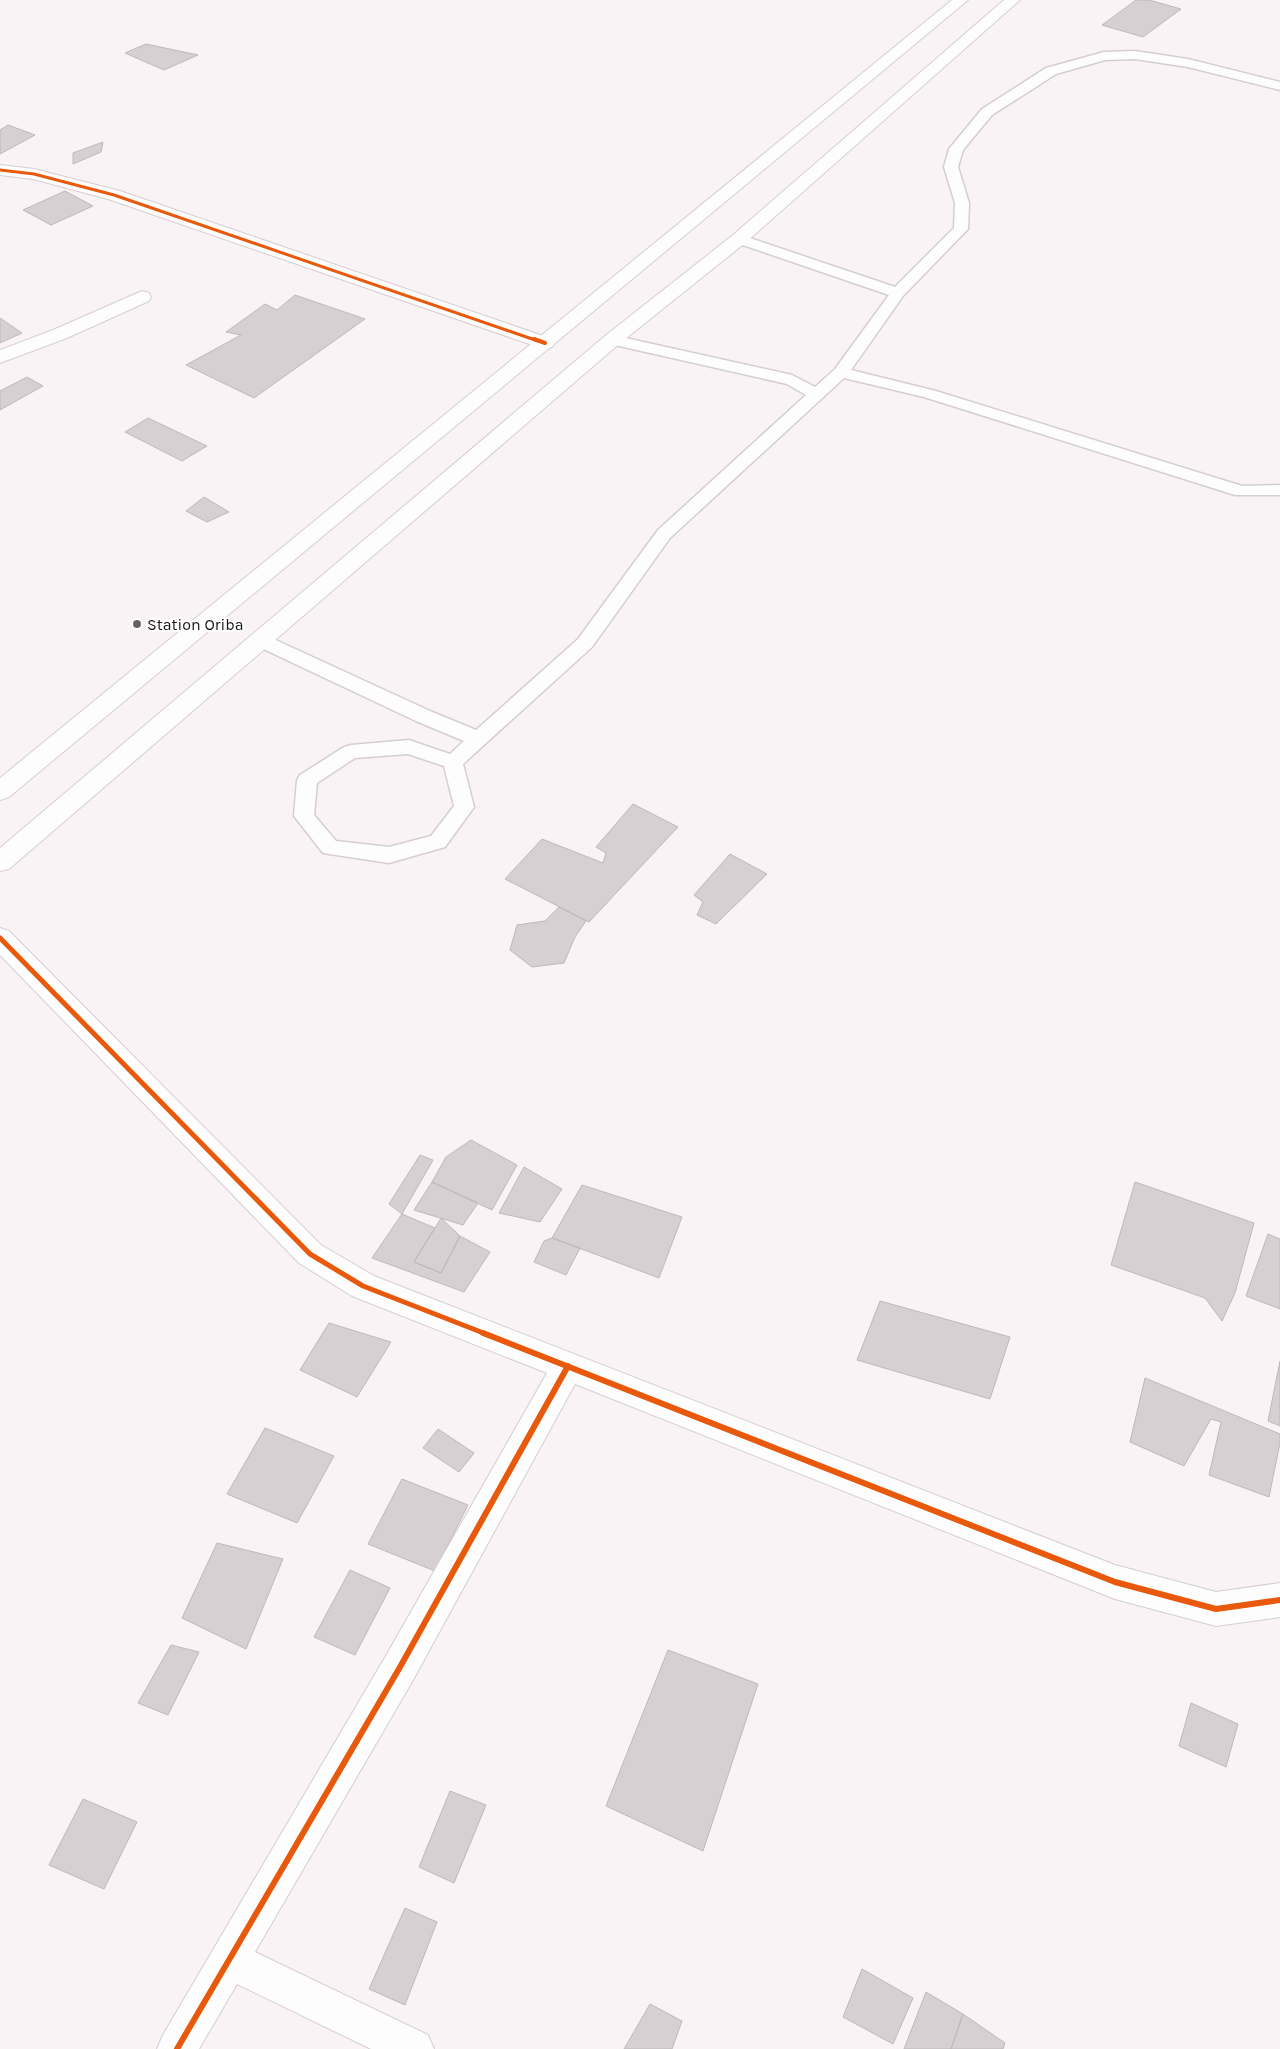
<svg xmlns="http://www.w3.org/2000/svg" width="1280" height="2049" viewBox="0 0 1280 2049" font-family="Karla,sans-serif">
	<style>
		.building { fill: #d7d0d2; stroke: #bfb8ba }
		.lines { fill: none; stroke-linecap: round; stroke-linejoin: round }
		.service-casing { stroke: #d5ced0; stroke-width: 3 }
		.minor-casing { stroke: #d5ced0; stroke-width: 2 }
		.secondary-casing { stroke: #d5ced0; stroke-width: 2 }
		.service { fill: #fefdfe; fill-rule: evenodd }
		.minor { fill: #fefdfe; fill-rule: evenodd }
		.secondary { fill: #fefdfe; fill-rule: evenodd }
		.cycleway-far3-casing { stroke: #fff; stroke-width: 5 }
		.cycleway-far2-casing { stroke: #fff; stroke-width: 6 }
		.cycleway-far1-casing { stroke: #fff; stroke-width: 8 }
		.cycleway-casing { stroke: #fff; stroke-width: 9 }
		.cycleway-far3 { stroke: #e8590c; stroke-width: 3 }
		.cycleway-far2 { stroke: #e8590c; stroke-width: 4 }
		.cycleway-far1 { stroke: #e8590c; stroke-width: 5 }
		.cycleway { stroke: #e8590c; stroke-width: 6 }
		.poi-dot { fill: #6a6365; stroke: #fff; stroke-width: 2 }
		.labels { text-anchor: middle; stroke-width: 4; stroke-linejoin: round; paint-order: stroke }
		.poi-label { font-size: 16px; fill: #1c1517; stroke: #fff; text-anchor: start }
	</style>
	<rect width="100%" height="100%" fill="#faf3f5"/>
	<path class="building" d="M1136,0H1149L1181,9L1143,37L1102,25Z
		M146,44L198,55L164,70L125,53Z
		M8,125L35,135L0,154V130Z
		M103,142L101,152L73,164V153Z
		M65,191L93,206L51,225L23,210Z
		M295,295L365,319L254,398L186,365L241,335L226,332L265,304L277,310Z
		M0,318L22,333L0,343Z
		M27,377L43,386L0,410V391Z
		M148,418L207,446L182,461L125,432Z
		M204,497L229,512L207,522L186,511Z
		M633,804L678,827L589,922L505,879L542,839L603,863L606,853L596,847Z
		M730,854L767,874L716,924L697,915L703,902L694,895Z
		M559,907L586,921L575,937L564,963L532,967L510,950L517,925L545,921Z
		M471,1140L517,1165L492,1210L432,1182L446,1157Z
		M420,1155L433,1160L402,1214L389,1204Z
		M524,1167L562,1189L540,1222L499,1213Z
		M432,1182L478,1203L463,1225L414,1210Z
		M1135,1182L1254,1223L1235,1293L1222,1321L1205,1298L1111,1265Z
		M582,1185L682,1217L659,1278L552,1238Z
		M402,1214L435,1228L414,1262L441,1273L460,1236L490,1252L464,1292L372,1258Z
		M441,1218L460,1236L441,1273L414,1262Z
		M1268,1234L1280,1239V1309L1246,1296Z
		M552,1238L580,1248L566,1275L534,1262L544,1241Z
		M880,1301L1010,1337L990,1399L857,1360Z
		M329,1323L391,1342L357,1397L300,1370Z
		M1280,1361V1426L1268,1421Z
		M1145,1378L1280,1434V1443L1269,1497L1209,1475L1221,1422L1211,1419L1184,1466L1130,1442Z
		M265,1428L334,1456L297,1523L227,1494Z
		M438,1429L474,1453L459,1472L423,1448Z
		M402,1479L468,1505L435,1571L368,1544Z
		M217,1543L283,1559L246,1649L182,1618Z
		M350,1570L390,1588L355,1655L314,1637Z
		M171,1645L199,1652L168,1715L138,1703Z
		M668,1650L758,1684L703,1851L606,1806Z
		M1191,1703L1238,1724L1226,1767L1179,1746Z
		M450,1791L486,1805L454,1883L419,1867Z
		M83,1799L137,1822L104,1889L49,1865Z
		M405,1908L437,1922L405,2005L369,1989Z
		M862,1969L913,1998L893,2044L843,2017Z
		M926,1992L963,2014L951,2049H904Z
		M650,2004L682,2021L672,2049H624Z
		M963,2014L1005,2043L1003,2049H951Z"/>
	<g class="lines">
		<g class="service-casing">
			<path id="service" d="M1135,51L1188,59L1280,82V90L1188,67L1135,59L1105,60L1056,74L992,115L963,150L958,167L969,203L968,229L903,296L851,370L936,391L1242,486L1280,485V495H1235L924,397L844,378L670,538L592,647L463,764L474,807L445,847L389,863L323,853L294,816L297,780L300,775L344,747L351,745L409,740L450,754L464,741L416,721L253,644L251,640L253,636L260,634L267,636L430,711L476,730L578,639L658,530L806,395L787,384L606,343L604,340L606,337L612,335L792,375L815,387L835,369L889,295L734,242L732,239L734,236H744L895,287L954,228L955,203L944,167L949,149L982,109L1046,68L1104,52ZM408,754L444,766L454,806L431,836L389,847L336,841L314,815L317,783L355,758Z"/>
		</g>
		<g class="minor-casing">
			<path id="minor" d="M0,165L34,169L120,191L552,339L555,343L552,347L545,349L538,347L108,199L33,179L0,175Z
				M142,291L149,293L151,297L149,301L67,338L0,363V350L53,330Z
				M0,928L9,931L321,1245L374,1276L1115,1565L1216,1592L1280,1583V1617L1216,1626L1115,1599L575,1384L413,1680L255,1952L428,2035L434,2049H371L237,1984L199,2049H157L163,2035L387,1654L547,1373L352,1296L299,1263L0,955Z"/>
		</g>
		<g class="secondary-casing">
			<path id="secondary" d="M952,0H968L9,797L0,800V778Z
				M1004,0H1020L745,243L619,344L9,869L0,871V848L605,336L733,235Z"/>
		</g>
		<use href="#service" class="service"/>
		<use href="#minor" class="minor"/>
		<use href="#secondary" class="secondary"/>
		<g class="cycleway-far3-casing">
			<path id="cycleway-far3" d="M0,170L34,174L114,195L538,341"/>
		</g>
		<g class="cycleway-far2-casing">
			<path id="cycleway-far2" d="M534,339L545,343"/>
		</g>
		<g class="cycleway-far1-casing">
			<path id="cycleway-far1" d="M0,938L310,1254L363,1286L486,1334"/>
		</g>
		<g class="cycleway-casing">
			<path id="cycleway" d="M483,1333L1115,1582L1216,1609L1280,1600
				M177,2049L400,1667L568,1366"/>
		</g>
		<use href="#cycleway-far3" class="cycleway-far3"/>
		<use href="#cycleway-far2" class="cycleway-far2"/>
		<use href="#cycleway-far1" class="cycleway-far1"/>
		<use href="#cycleway" class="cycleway"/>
	</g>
	<circle class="poi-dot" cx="137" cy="624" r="5"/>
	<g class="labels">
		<g class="poi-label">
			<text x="147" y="630">Station Oriba</text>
		</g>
	</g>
</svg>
